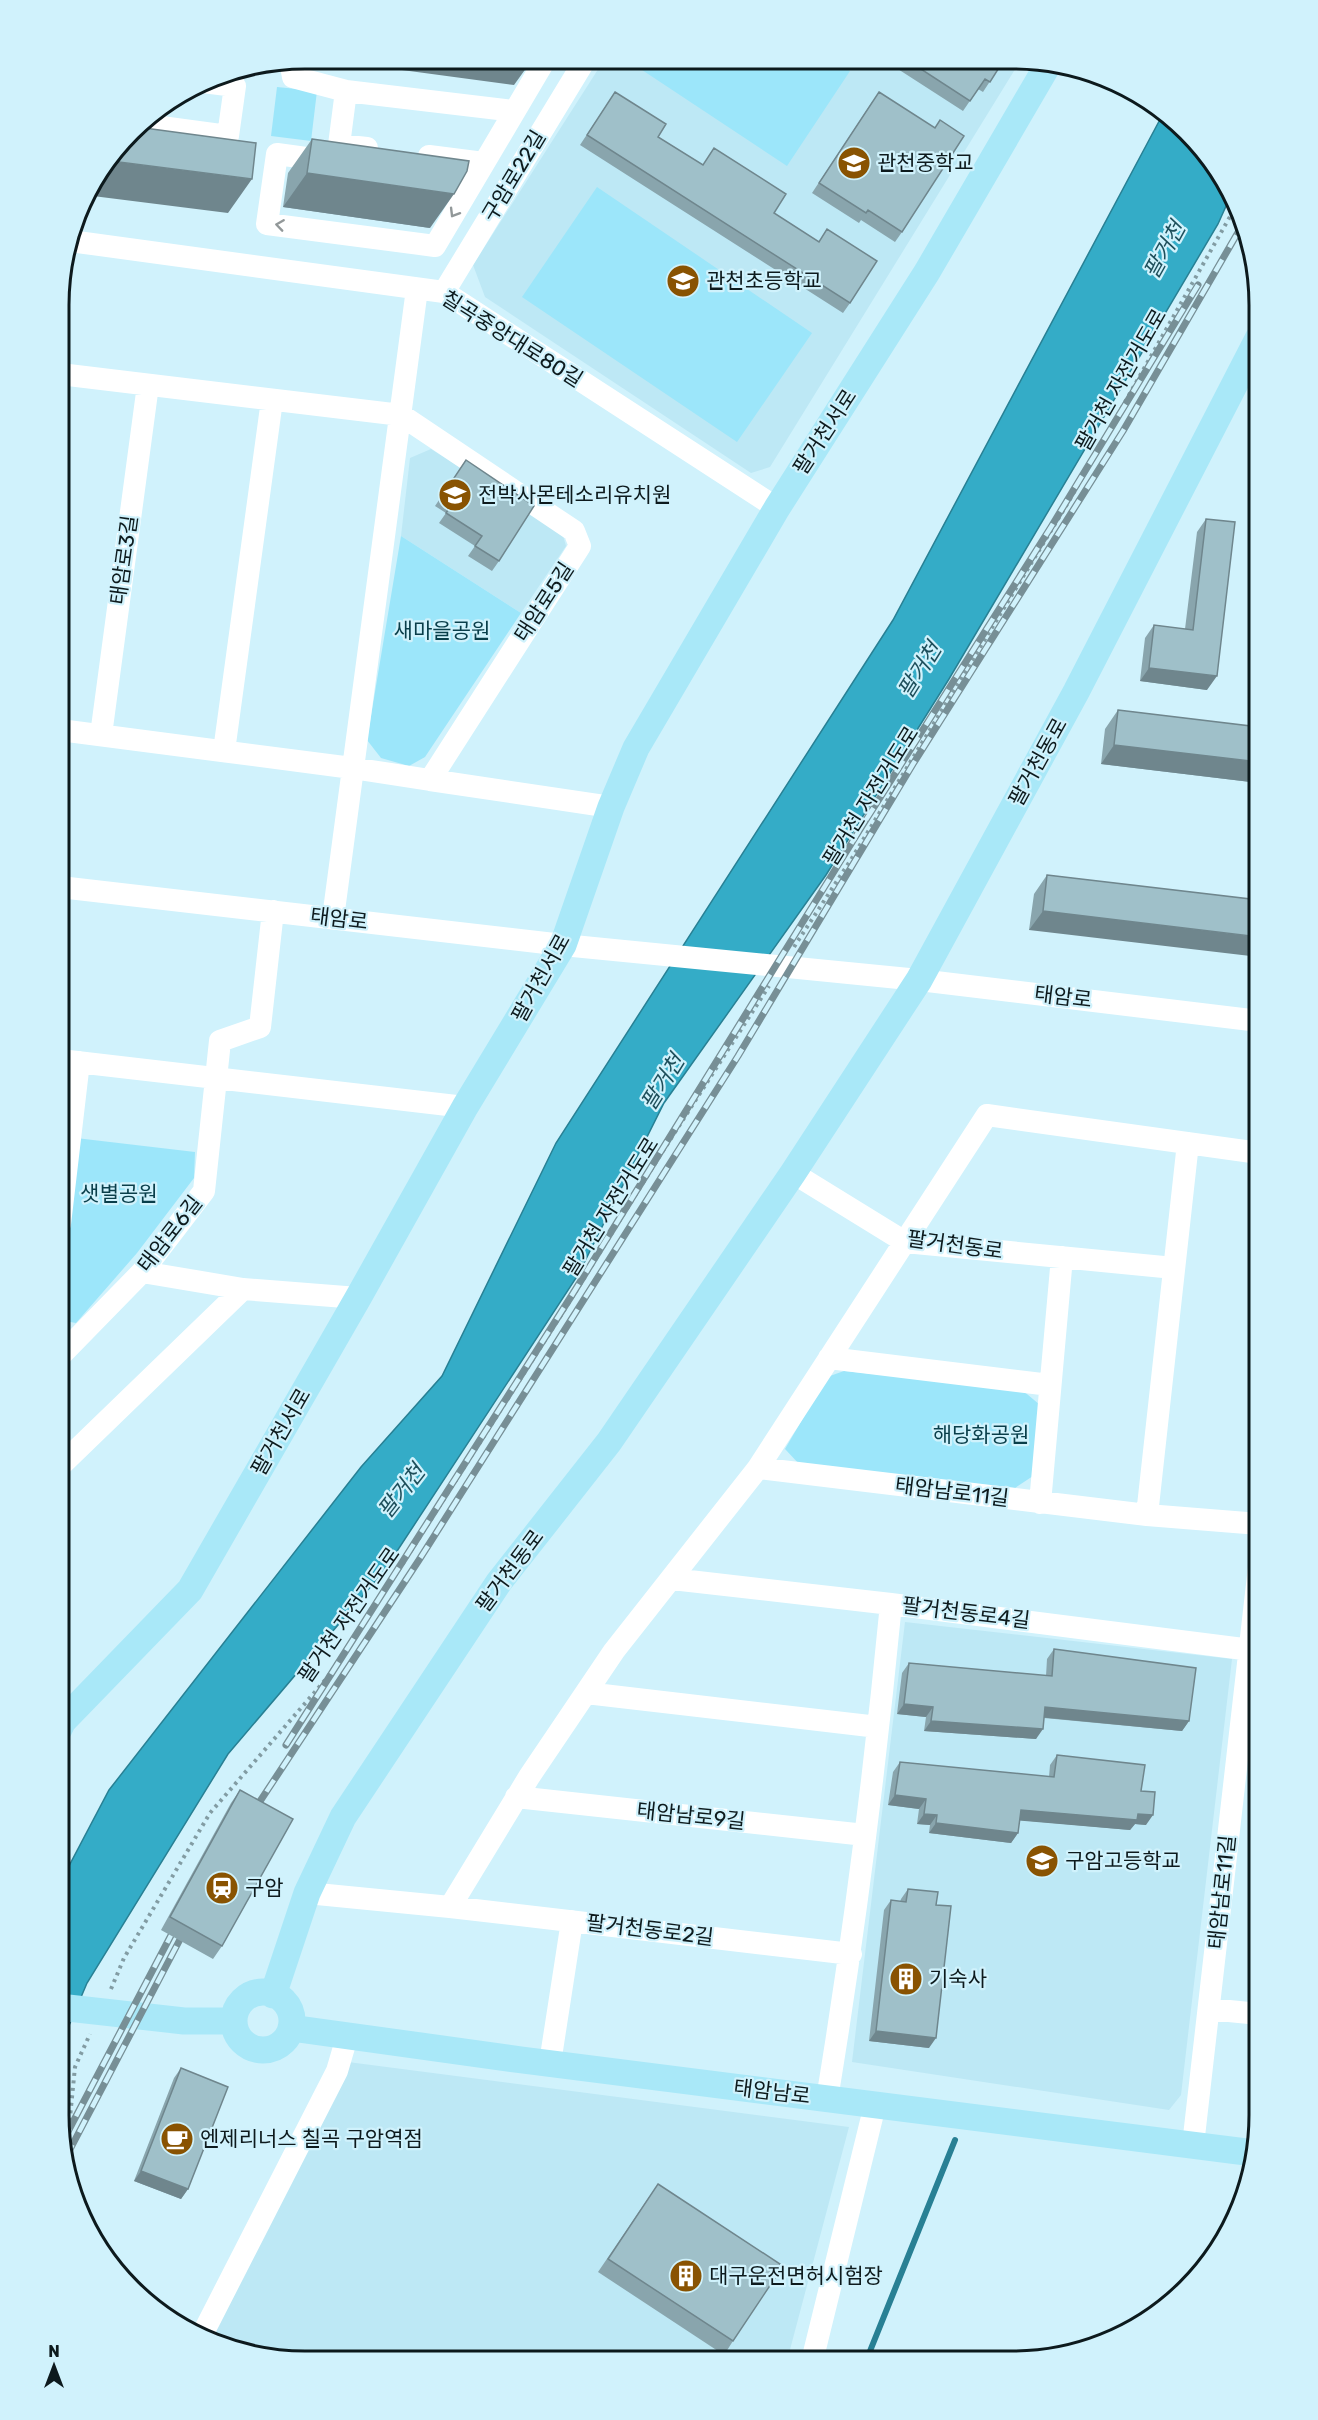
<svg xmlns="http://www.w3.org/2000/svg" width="1318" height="2420" viewBox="0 0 1318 2420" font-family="Rubik,'Noto Sans KR',sans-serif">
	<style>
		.built { fill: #bde8f5 }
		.green { fill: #9ce6fa }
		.water { fill: #34acc7; stroke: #288094; stroke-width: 1.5 }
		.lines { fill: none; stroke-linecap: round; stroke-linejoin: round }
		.stream { stroke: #288094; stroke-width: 6 }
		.path { stroke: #829ca3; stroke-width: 4; stroke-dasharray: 3 4.5; stroke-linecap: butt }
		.minor { stroke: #fff; stroke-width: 22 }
		.major { stroke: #a9e8f8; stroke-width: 27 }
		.rail-casing { stroke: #778f96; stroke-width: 7 }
		.rail { stroke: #d0f2fc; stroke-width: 4.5; stroke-dasharray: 14; stroke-linecap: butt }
		.wall { fill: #89a5ad }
		.shaded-wall { fill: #6f868d }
		.building { fill: #9fc0c9; stroke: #6f868d; stroke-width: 1.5 }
		.oneway { stroke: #929899 }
		.labels { text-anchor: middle; stroke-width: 4.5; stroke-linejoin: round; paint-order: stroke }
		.poi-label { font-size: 21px; fill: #0d1a1d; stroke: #d0f2fc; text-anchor: start }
		.street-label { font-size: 21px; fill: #0d1a1d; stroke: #d0f2fc }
		.park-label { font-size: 21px; fill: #093e4a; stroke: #d0f2fc }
		.water-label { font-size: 22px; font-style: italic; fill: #1e4f5b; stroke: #d0f2fc }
		.rim { fill: none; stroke: #0d1a1d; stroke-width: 3 }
	</style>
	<rect width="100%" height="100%" fill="#d0f2fc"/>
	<path class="built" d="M604,60L1019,63L770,467L751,473L485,297L473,265Z
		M431,449L562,532L566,546L521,613L401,536L410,458Z
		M905,1622L1232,1659L1181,2095L1169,2110L852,2062Z
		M348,2062L849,2127L787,2361L272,2359L210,2343Z"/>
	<path class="green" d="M627,60L836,62L850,71L787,166Z
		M277,87L317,91L311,141L271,136Z
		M597,187L812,333L737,442L522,297Z
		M401,536L521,613L425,757L409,766L381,758L367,740Z
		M76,1138L195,1152L194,1178L137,1253L76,1323L59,1320V1278Z
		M844,1371L1021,1389L1040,1405L1033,1476L1015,1488L800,1465L785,1449L827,1377Z"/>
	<path class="water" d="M1164,112C1193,131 1216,164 1231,195L1218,224L949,679L826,875L664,1103L578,1275L384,1571L228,1754L87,1983L59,2049V1885L109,1790L361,1467L442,1376L556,1143L893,620Z"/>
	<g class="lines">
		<path class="stream" d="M866,2361L955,2140"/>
		<path class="path" d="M794,947L852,858L1069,501L1236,206
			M111,1989L124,1958L210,1813L327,1678L400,1568L563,1312L659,1157L769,986
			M66,2158L75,2067L90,2034"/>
		<path class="minor" d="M290,61L293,77L346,91
			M139,124L228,136L235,86L203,82
			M367,148L339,145L346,91L514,111
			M429,156L484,163
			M328,161L277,154L267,224L435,246L545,60
			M70,241L444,292L777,508
			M444,292L585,60
			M60,730L352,768L430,780L580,546L574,531L401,415L60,374
			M101,735L148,385
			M224,751L272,400
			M430,780L611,807
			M60,887L563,945L919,980L1259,1021
			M333,918L417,289
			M60,1060L465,1107
			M793,1173L905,1242L1174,1268
			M60,1224L79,1062
			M142,1272L243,1289L358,1298
			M59,1357L142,1272L204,1191L220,1041L260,1027L273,911
			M829,1358L1050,1385
			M59,1467L243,1289
			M758,1468L1147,1515L1259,1524
			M1040,1503L1062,1257
			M1147,1515L1188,1143
			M672,1579L891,1604L1259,1651
			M586,1693L878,1727
			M516,1797L865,1835
			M307,1893L450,1907L851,1954
			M450,1907L529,1777L614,1651L758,1468L987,1115L1259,1153
			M1209,2009L1259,2014
			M550,2063L572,1921
			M827,2099C854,1935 875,1770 891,1604
			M1193,2145L1259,1567
			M201,2337L337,2071L347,2037
			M812,2361L875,2105"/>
		<path class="major" d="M59,1729L63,1721L190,1590L358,1298L465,1107L563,945L611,807L636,748L777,508L927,272L1049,63
			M234 2021a29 29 0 1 1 58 0a29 29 0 1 1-58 0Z
			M273,1995L307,1893L343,1817L499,1582L609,1442L793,1173L919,980L1076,692L1259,337
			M59,2007L184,2021H233
			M291,2028L522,2060L1254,2153"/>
		<g class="rail-casing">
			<path id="rail" d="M286,1745L572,1295L864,823L1051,527L1198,285
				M251,1815L419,1560L738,1056L913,764L1123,431L1244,222
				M63,2141L178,1922
				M66,2157L187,1926"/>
		</g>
		<use href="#rail" class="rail"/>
	</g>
	<path class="wall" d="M887,62L1002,63L983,92L978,89L963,111Z
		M615,92L658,137L774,213L850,303L843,313L580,145Z
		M872,102L902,232L895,242L861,220L859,223L812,193Z
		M312,139L430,228L283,207L288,173Z
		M466,460L499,561L492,571L468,556L475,546L439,523L446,513L435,506Z
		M1206,519L1207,690L1140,681L1145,638L1154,625L1185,629L1197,532Z
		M1259,574V614L1252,613L1256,579Z
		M1118,710L1259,727V783L1101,764L1105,729Z
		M1047,875L1259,900L1029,930L1034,894Z
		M1054,1649L1189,1721L1182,1731L1044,1718L1036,1739L924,1731L926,1717L897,1714L902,1673L909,1663L1046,1676L1047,1659Z
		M1057,1755L1141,1791L1146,1825L1135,1824L1130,1830L1019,1820L1018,1833L1011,1843L929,1833L930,1825L917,1824L919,1809L888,1805L893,1772L900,1762L1049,1777L1050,1765Z
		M240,1790L222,1946L213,1959L161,1930L231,1803Z
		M908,1889L936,1905L929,2048L869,2041L884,1910L891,1900L900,1902L901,1899Z
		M181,2068L188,2189L181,2199L134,2181L174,2078Z
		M649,2197L733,2341L724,2355L598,2272Z"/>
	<path class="shaded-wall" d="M320,59L532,60L514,85Z
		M111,161L252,179L228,213L85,195Z
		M307,173L454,194L430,228L283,207Z
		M1259,603V614L1252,613Z
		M1149,668L1217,676L1207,690L1140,681Z
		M1114,745L1259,762V783L1101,764Z
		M1043,911L1259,937V957L1029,930Z
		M904,1704L933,1707L926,1717L897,1714Z
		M1045,1707L1189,1721L1182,1731L1038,1717Z
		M931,1721L1043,1729L1036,1739L924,1731Z
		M895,1795L926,1799L919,1809L888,1805Z
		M1021,1810L1138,1814L1153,1815L1146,1825L1135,1824L1130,1830L1014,1820Z
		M924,1814L937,1815L930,1825L917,1824Z
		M936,1823L1018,1833L1011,1843L929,1833Z
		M876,2031L936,2038L929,2048L869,2041Z
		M141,2171L188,2189L181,2199L134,2181Z"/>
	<path class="building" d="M910,62L1002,63L990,82L985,79L970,101Z
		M615,92L666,124L658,137L703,165L714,148L786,194L774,213L819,242L827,229L877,261L850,303L587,135Z
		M879,92L935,128L940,120L964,136L902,232L868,210L866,213L819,183Z
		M137,127L256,143L252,179L111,161Z
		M312,139L469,161L467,171L454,194L307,173Z
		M466,460L534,506L499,561L475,546L482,536L446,513L453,503L442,496Z
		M1206,519L1235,522L1217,676L1149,668L1154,625L1193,630Z
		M1118,710L1259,727V762L1114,745Z
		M1047,875L1259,900V937L1043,911Z
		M1054,1649L1196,1668L1189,1721L1045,1707L1043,1729L931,1721L933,1707L904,1704L909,1663L1052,1676Z
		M1057,1755L1145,1765L1141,1791L1155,1792L1153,1815L1138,1814L1137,1820L1021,1810L1018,1833L936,1823L937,1815L924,1814L926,1799L895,1795L900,1762L1054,1777Z
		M240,1790L293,1819L222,1946L170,1917Z
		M908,1889L938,1892L936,1905L951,1906L936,2038L876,2031L891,1900L906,1902Z
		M181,2068L228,2087L188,2189L141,2171Z
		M658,2184L783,2266L733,2341L608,2259Z"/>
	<defs><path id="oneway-chevron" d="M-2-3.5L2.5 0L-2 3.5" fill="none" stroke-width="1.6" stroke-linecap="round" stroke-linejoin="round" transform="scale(1.5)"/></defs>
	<g class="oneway">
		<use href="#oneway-chevron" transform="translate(454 213) rotate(121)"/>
		<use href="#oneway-chevron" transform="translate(280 225) rotate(-172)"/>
	</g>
	<defs>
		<g id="school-disc" transform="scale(1.725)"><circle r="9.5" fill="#895302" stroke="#d0f2fc"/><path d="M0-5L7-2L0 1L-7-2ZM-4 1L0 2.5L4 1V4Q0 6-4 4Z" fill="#fff"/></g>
		<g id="station-disc" transform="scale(1.725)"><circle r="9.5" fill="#895302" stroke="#d0f2fc"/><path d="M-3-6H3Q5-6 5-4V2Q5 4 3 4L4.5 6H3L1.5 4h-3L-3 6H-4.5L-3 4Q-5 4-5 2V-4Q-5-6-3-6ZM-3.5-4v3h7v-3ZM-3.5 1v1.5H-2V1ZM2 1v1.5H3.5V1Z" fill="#fff"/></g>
		<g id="building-disc" transform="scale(1.725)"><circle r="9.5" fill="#895302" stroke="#d0f2fc"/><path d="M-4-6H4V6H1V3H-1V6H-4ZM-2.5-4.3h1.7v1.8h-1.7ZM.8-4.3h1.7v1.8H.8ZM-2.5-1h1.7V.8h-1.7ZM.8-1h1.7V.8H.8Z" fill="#fff"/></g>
		<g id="cafe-disc" transform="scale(1.725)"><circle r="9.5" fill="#895302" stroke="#d0f2fc"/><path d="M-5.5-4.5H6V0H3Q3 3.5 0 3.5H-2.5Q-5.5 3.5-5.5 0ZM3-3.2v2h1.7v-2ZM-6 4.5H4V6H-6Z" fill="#fff"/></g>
	</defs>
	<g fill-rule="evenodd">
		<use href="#school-disc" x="854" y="163"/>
		<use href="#school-disc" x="683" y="281"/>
		<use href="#school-disc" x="455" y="495"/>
		<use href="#school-disc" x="1042" y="1861"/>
		<use href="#station-disc" x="222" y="1888"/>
		<use href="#building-disc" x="906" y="1979"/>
		<use href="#cafe-disc" x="177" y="2139"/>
		<use href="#building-disc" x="686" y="2276"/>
	</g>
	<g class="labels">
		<g class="poi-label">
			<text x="877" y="170">관천중학교</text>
			<text x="706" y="288">관천초등학교</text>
			<text x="478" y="502">전박사몬테소리유치원</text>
			<text x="1065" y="1868">구암고등학교</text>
			<text x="245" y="1895">구암</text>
			<text x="929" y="1986">기숙사</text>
			<text x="200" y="2146">엔제리너스 칠곡 구암역점</text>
			<text x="709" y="2283">대구운전면허시험장</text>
		</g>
		<g class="street-label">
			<text transform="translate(514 176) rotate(-59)" y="7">구암로22길</text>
			<text transform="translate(512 339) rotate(32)" y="7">칠곡중앙대로80길</text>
			<text transform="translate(1121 380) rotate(-60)" y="7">팔거천 자전거도로</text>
			<text transform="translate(825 432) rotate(-57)" y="7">팔거천서로</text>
			<text transform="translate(124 560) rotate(-82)" y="7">태암로3길</text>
			<text transform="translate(544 602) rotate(-57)" y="7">태암로5길</text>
			<text transform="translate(1038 762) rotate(-61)" y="7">팔거천동로</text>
			<text transform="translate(871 796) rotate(-58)" y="7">팔거천 자전거도로</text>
			<text transform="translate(339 919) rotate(7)" y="7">태암로</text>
			<text transform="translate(541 978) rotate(-61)" y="7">팔거천서로</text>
			<text transform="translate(1063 997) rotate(7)" y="7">태암로</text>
			<text transform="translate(611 1207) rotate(-58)" y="7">팔거천 자전거도로</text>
			<text transform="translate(170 1234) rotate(-52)" y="7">태암로6길</text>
			<text transform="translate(955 1245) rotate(8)" y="7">팔거천동로</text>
			<text transform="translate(281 1432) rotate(-60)" y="7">팔거천서로</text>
			<text transform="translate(952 1492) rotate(7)" y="7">태암남로11길</text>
			<text transform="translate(510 1571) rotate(-53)" y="7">팔거천동로</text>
			<text transform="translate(966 1613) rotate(7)" y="7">팔거천동로4길</text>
			<text transform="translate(349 1615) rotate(-55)" y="7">팔거천 자전거도로</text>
			<text transform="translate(691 1816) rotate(6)" y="7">태암남로9길</text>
			<text transform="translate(1222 1892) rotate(-84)" y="7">태암남로11길</text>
			<text transform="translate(650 1930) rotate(7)" y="7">팔거천동로2길</text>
			<text transform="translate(772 2092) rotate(7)" y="7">태암남로</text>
		</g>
		<g class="park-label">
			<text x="442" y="638">새마을공원</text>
			<text x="119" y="1201">샛별공원</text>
			<text x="981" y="1442">해당화공원</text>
		</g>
		<g class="water-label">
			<text transform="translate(1164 250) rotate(-61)" y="8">팔거천</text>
			<text transform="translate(919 670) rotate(-58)" y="8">팔거천</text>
			<text transform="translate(662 1082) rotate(-58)" y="8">팔거천</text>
			<text transform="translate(401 1491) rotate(-52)" y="8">팔거천</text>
		</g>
	</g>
	<path d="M0 0H1318V2420H0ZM305 69H1013A236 236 0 0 1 1249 305V2115A236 236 0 0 1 1013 2351H305A236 236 0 0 1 69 2115V305A236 236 0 0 1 305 69Z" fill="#d0f2fc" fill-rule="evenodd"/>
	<path class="rim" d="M305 69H1013A236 236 0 0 1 1249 305V2115A236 236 0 0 1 1013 2351H305A236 236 0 0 1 69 2115V305A236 236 0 0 1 305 69Z"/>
	<g transform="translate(54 2366)" stroke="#d0f2fc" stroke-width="4.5" paint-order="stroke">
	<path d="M0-4.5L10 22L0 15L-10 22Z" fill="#0d1a1d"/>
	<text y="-9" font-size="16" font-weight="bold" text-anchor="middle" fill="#0d1a1d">N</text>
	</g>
</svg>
